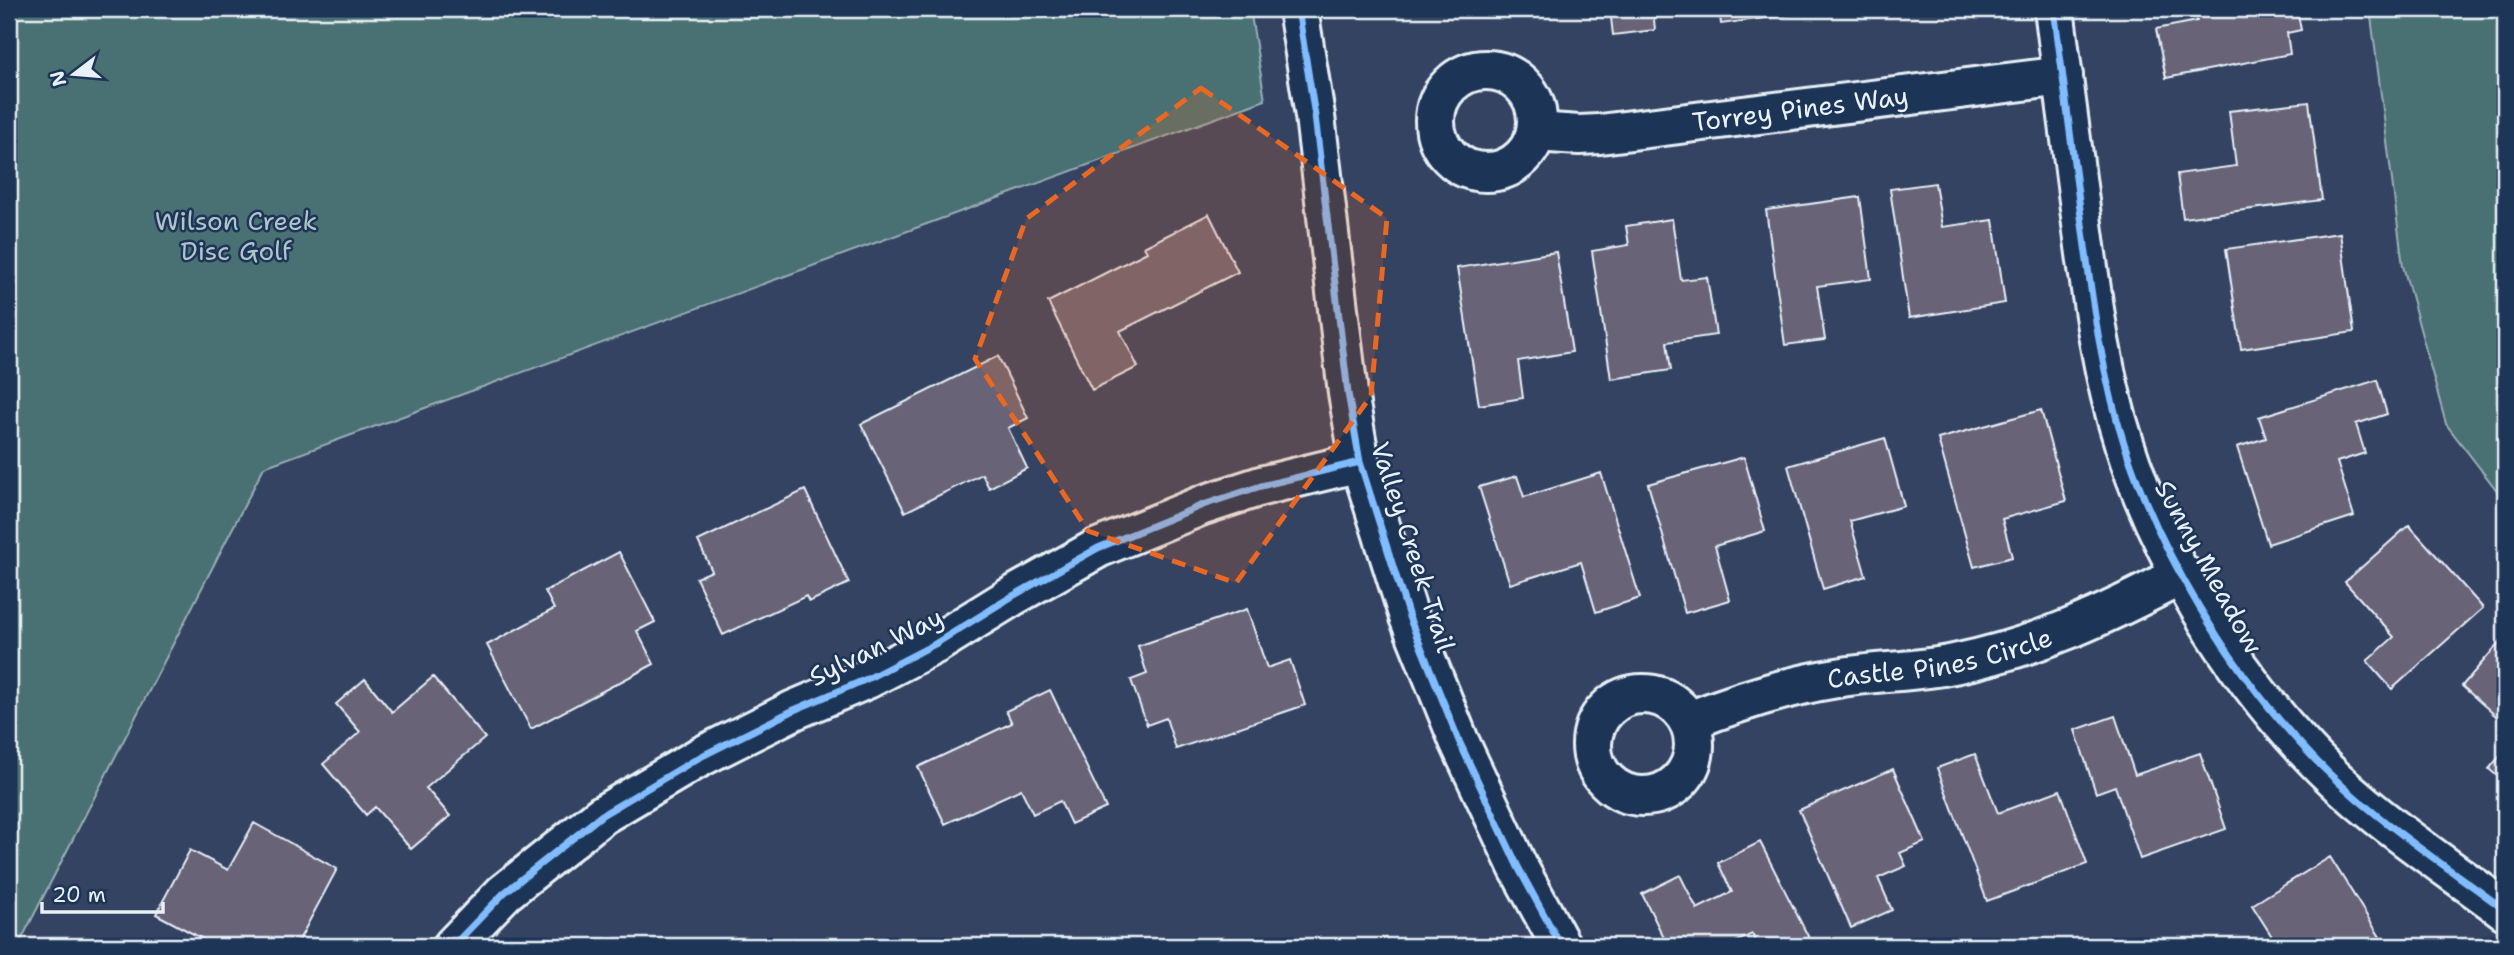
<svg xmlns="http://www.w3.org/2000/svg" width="2514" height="955" viewBox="0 0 2514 955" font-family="'Shantell Sans',sans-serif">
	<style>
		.green { fill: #496f72; stroke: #98b0b5; stroke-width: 2 }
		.building { fill: #686377; stroke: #e8f1f8; stroke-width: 2 }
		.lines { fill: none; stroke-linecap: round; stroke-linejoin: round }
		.street-casing { stroke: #e8f1f8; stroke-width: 44 }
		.street { stroke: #1d3557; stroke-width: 38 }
		.cycleway-casing { stroke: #1d3557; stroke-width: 11 }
		.cycleway { stroke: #80bcff; stroke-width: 7 }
		.marked { fill: #e86824; fill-opacity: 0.2; stroke: #e86824; stroke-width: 5; stroke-dasharray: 14 9; stroke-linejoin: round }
		.labels { text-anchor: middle; stroke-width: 5; stroke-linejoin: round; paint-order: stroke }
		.street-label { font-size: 26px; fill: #e8f1f8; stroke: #1d3557 }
		.park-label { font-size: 26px; fill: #b0c4c9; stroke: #1d3557 }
	</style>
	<rect width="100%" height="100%" fill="#344361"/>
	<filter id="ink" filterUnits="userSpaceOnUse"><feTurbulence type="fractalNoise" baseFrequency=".0143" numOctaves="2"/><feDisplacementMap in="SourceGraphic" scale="14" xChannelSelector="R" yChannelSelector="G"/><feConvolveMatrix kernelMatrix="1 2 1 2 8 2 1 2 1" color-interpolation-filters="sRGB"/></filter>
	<g filter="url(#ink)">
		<path class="green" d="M9,9H1250L1265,100L264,467L18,946H9Z
			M2370,9H2505V501L2446,424L2403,266Z"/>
		<path class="building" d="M1610,9H1653L1655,30L1613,35Z
			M1719,9H1834L1721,24Z
			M2195,9H2297L2301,30L2287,33L2290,54L2166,78L2156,29L2197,21Z
			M2309,102L2322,200L2183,218L2177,174L2236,166L2229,111Z
			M1935,183L1942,227L1993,220L2005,303L1909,318L1890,189Z
			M1860,197L1871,279L1817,286L1825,340L1785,345L1766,210Z
			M1209,214L1238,272L1120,331L1138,367L1092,390L1048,302L1147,252L1144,247Z
			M1672,219L1681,280L1707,277L1716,335L1667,342L1671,370L1611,379L1592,251L1629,245L1626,226Z
			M2340,233L2354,332L2241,349L2226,249Z
			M1556,252L1572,352L1518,361L1523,398L1479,405L1457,268Z
			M998,356L1028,418L1008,428L1027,468L989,488L982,474L905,512L861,424Z
			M2377,380L2387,414L2356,424L2365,453L2337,462L2354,516L2268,544L2237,447L2266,438L2259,417Z
			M2041,410L2066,501L2002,519L2012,557L1974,567L1938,439Z
			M1885,438L1904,506L1850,521L1866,576L1823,589L1788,466Z
			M1744,457L1765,531L1715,546L1730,600L1685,613L1648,484Z
			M1601,473L1640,598L1596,612L1581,562L1510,584L1479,487L1517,476L1524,497Z
			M805,490L849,583L809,602L806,596L723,635L696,578L712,571L698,541Z
			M2409,525L2483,608L2392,689L2367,661L2394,637L2345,582Z
			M619,552L655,622L637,631L654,664L531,729L487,645L554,609L545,591Z
			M1247,609L1267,668L1290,660L1305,705L1176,749L1166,718L1147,725L1131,680L1147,674L1138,646Z
			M2505,636V724L2462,686Z
			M433,677L485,738L426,788L450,816L411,849L375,807L366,815L323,764L360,732L336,704L365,679L392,712Z
			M1050,690L1106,808L1071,824L1060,801L1033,814L1021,789L945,824L918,767L1012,723L1006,711Z
			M2115,716L2135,775L2200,753L2226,829L2140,859L2115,786L2096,793L2075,730Z
			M2505,750V783L2489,769Z
			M1975,754L1998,813L2060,790L2087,864L1987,901L1937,768Z
			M1893,769L1925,842L1900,853L1906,866L1878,878L1892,910L1851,928L1799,810Z
			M254,823L337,869L296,946H216L156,914L190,850L228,870Z
			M1760,842L1813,946H1758L1752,934L1728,946H1668L1642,894L1680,875L1697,909L1732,892L1718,863Z
			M2330,857L2380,937L2364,946H2278L2252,905Z"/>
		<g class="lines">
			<g class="street-casing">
				<g id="street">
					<path d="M1298,9L1315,116L1348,393L1360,462L1409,617L1459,741L1518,867L1561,946"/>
					<path d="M2054,9C2064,81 2073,153 2082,224C2092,298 2101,372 2124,443C2159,553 2228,667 2307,751C2364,813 2438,860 2505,910"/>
					<circle cx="1486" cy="121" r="51"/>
					<path id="s1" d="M1536,132L1579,135L1600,134L2063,76"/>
					<circle cx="1643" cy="745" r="51"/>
					<path id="s2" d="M1689,721C1737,702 1786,686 1837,678C1876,671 1916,672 1954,664C2038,647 2108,614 2183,574"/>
					<path d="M453,946L504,893L602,815L700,757L794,710L867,679L935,644L1011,597L1098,548L1203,505L1261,486L1360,462"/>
				</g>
			</g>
			<use href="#street" class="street"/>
			<g class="cycleway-casing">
				<path id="cycleway" d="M1298,9L1315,116L1348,393L1360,462L1409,617L1459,741L1518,867L1561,946
					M2054,9C2064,81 2073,153 2082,224C2092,298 2101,372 2124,443C2159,553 2228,667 2307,751C2364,813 2438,860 2505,910
					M453,946L504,893L602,815L700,757L794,710L867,679L935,644L1011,597L1098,548L1203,505L1261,486L1360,462"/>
			</g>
			<use href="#cycleway" class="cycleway"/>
		</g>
	</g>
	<path class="marked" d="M1201,88L1387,218L1371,396L1236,583L1088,531L975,359L1026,219Z"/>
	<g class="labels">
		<g class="street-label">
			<text dy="9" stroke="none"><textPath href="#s1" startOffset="266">Torrey Pines Way</textPath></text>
			<text transform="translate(1413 547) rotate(72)" y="9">Valley Creek Trail</text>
			<text transform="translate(2209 567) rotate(61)" y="9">Sunny Meadow</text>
			<text transform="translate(876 647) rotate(-26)" y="9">Sylvan Way</text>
			<text dy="9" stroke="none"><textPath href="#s2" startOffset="259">Castle Pines Circle</textPath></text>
		</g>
		<g class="park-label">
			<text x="236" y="230">Wilson Creek<tspan x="236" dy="30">Disc Golf</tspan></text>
		</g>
	</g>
	<rect width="2514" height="955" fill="none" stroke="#1d3557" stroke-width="35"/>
	<rect x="18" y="18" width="2479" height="920" fill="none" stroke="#e8f1f8" stroke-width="2.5" filter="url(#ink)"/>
	<g transform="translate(74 74) rotate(254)" stroke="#1d3557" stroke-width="5" paint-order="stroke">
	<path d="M0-5L12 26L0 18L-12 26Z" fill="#e8f1f8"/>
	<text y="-10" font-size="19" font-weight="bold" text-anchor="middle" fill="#e8f1f8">N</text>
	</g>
	<path d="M42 902v10h121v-10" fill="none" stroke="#e8f1f8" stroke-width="3.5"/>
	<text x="52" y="902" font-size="21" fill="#e8f1f8" stroke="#1d3557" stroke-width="5" paint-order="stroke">20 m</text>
</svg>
